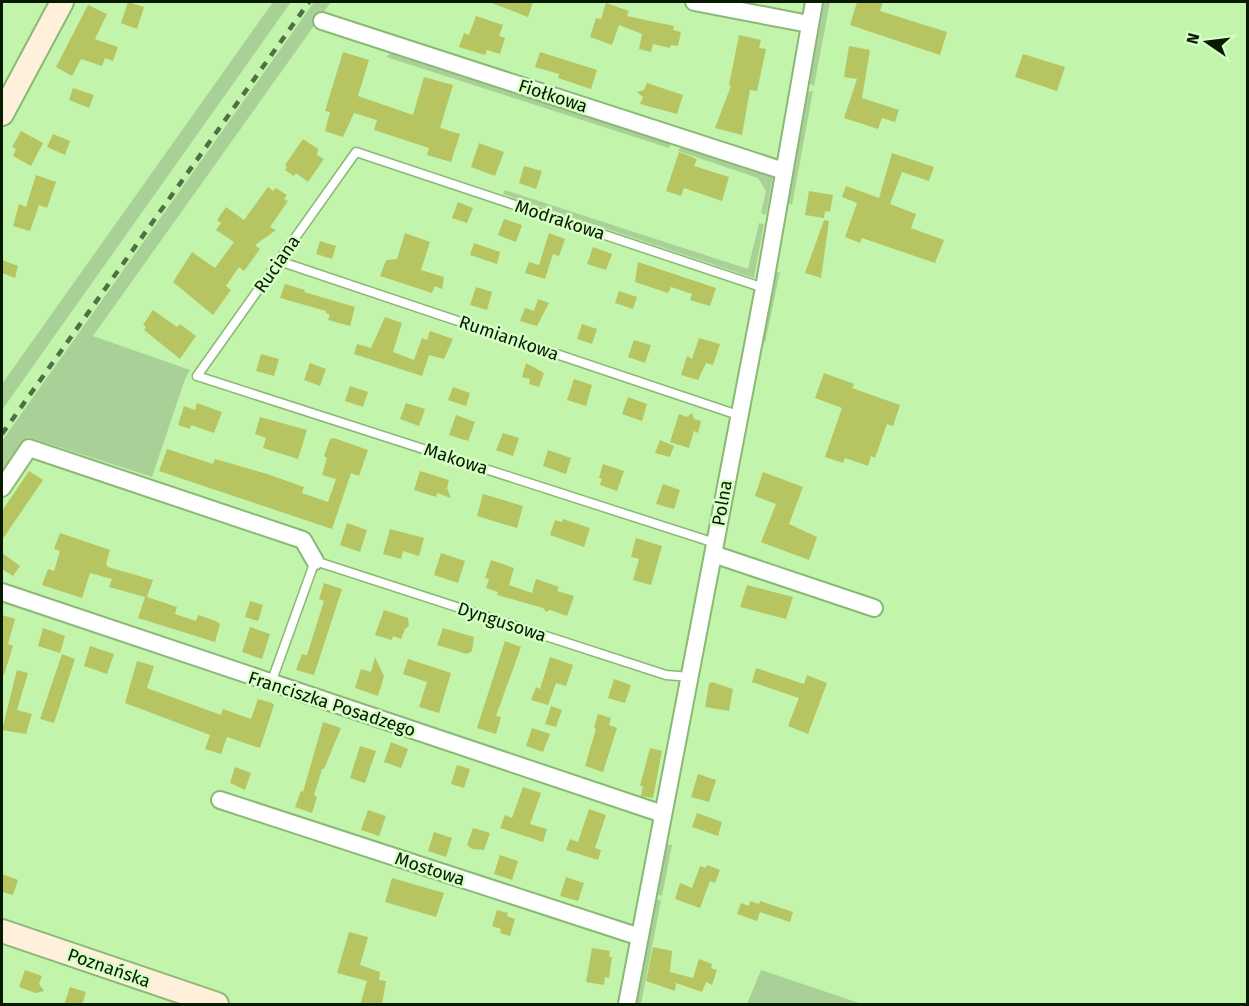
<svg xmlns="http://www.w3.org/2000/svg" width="1249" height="1006" viewBox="0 0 1249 1006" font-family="'Fira Sans',sans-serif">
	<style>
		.green { fill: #a9d197 }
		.building { fill: #b6c562 }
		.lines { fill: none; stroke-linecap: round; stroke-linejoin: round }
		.lane-casing { stroke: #89b974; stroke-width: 11 }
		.street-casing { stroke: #89b974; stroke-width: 20 }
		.secondary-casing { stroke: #89b974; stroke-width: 26 }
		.lane { stroke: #fff; stroke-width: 8 }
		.street { stroke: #fff; stroke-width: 16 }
		.secondary { stroke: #fef0db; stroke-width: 22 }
		.rail { stroke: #516f44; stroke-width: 4.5; stroke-dasharray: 8 8; stroke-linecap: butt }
		.labels { text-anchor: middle; stroke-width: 5; stroke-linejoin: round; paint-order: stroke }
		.street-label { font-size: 18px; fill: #081a01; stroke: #d6ffc5 }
	</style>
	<rect width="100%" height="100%" fill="#c2f4ac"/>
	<path class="green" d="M273,2H291L2,410V384Z
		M314,2H331L93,336L190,370L185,379L152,477L28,437L2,474V441Z
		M821,2H830L814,86L806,81Z
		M395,49L672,138L669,148L386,57Z
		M813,91L792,205L787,202L806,92Z
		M683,142L773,176L766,215L761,213L766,191L758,178L678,151Z
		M505,190L748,269L759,223L764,224L754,278L503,194Z
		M780,272L765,343L760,339L774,273Z
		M664,844L672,845L662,896L655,894Z
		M654,899L661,900L641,1004H635Z
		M761,970L862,1004H747Z"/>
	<path class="building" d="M128,2L144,7L137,29L121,23Z
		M489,2H533L528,17Z
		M857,2H883L880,11L947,32L940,55L850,25Z
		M606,3L629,11L627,16L674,26L673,30L681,32L678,46L671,45L670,48L653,44L651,52L639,49L642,34L619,25L612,45L590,37L596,18L601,19Z
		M88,5L107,14L95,39L118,47L113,61L105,58L102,66L81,59L72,76L56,67Z
		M476,16L503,25L499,36L505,38L500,54L487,50L485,55L459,47L464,33L469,35Z
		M739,35L761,40L759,48L766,49L757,91L750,90L742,135L715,128L731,86L729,85Z
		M849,46L870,50L862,98L899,110L895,122L882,118L878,129L844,118L857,79L844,77Z
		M343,52L369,60L358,96L413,115L424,77L453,85L440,128L460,134L451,162L427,155L429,148L374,130L377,120L354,113L343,137L325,131L330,112L325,111Z
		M540,52L597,70L591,89L558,78L559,74L535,67Z
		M1023,54L1065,67L1057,91L1015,77Z
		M647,83L683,95L677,114L640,104L643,97L637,92L644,90Z
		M73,88L94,95L89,108L69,100Z
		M21,131L43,143L31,166L13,156L16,149L12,147Z
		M53,134L70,141L65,155L47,147Z
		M303,139L318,149L317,155L324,159L308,182L296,173L294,176L285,170L287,166L285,165Z
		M479,143L504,152L495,176L471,167Z
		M679,152L697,159L694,166L729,177L722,201L684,188L681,196L666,191Z
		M892,153L934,167L929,181L902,172L890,204L916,214L911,228L944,240L935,263L862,238L860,243L845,237L857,203L842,197L846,186L879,198Z
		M524,166L542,171L536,189L519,183Z
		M36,175L56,182L47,208L39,205L30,231L13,226L19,204L26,207Z
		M268,187L273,191L276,188L287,195L284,199L288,201L270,227L276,230L255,245L260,249L244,271L239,267L226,286L231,290L213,315L173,282L192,252L215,268L234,242L216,230L221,223L217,220L226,207L244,220Z
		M809,191L833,195L830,212L825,211L824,218L805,215Z
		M458,202L473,208L467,223L452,218Z
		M504,219L522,225L516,242L498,235Z
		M824,220L829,221L821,278L805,273Z
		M405,233L430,242L421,270L444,277L442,289L435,286L432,293L380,276L386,260L397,259Z
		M549,233L565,239L559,256L553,254L545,279L525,273L529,262L539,265Z
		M320,241L336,246L332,259L316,254Z
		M474,243L500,252L497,264L470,255Z
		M593,247L612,254L606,270L587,264Z
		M2,260L18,266L15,278L2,273Z
		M638,262L716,288L710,306L690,300L692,294L671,287L668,293L635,282Z
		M285,284L305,290L304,292L355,307L350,326L328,320L330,315L326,313V311L280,298Z
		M476,287L492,292L487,310L470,305Z
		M619,291L637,297L633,309L615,303Z
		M538,299L549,303L537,326L520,321L525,308L534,311Z
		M153,310L177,327L180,324L196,336L180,359L144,330L146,327L143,325Z
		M385,317L402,323L393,352L414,360L422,338L427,340L430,331L453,339L444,359L429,355L422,376L354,354L357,344L371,348Z
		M582,324L597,329L592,344L577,339Z
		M699,338L720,344L713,365L706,363L698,380L681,375L687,356L692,359Z
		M634,340L651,345L645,363L628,357Z
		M261,354L279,359L274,376L256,371Z
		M310,363L326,369L320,386L304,380Z
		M526,363L544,373L539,387L529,384L530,379L522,377Z
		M824,373L854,384L852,388L900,405L893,426L887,424L875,458L871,456L868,466L845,458L843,463L825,457L842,408L815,398Z
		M574,379L592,385L586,406L567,400Z
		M350,386L368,392L363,407L345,401Z
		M453,387L470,393L466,406L448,400Z
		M628,397L647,404L642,421L622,414Z
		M197,403L222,412L214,433L191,425L190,429L178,425L184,406L195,410Z
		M406,403L425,409L419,426L400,419Z
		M692,413L694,419L701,421L698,433L694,431L689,448L670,442L679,414L687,417Z
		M456,415L475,422L468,441L449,435Z
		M260,417L307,430L298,459L263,448L266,438L255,434Z
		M503,433L519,438L513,456L496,450Z
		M334,438L368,450L359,476L351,473L332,529L159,471L167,449L213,464L215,459L267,474L304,487L302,493L328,502L336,479L322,475L327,458L324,456L330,439Z
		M660,440L674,446L670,457L655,453Z
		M548,450L571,458L566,474L543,466Z
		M603,464L624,471L617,491L600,485L602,479L599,478Z
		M29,471L43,480L2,540V511Z
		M420,471L449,480L447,488L451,498L437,493L436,497L414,490Z
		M763,472L803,487L789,524L817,537L809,560L761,542L776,504L755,496Z
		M663,484L680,490L674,509L656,504Z
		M483,494L523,506L517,528L477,516Z
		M563,519L590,528L584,547L550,535L555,520L562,522Z
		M347,523L367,530L360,552L340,545Z
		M390,529L424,538L419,556L403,551L401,559L383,554Z
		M60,533L110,550L106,564L108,567L153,580L147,597L177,607L175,614L196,621L198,615L216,621L220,624L215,642L138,618L145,597L109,587L112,579L90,573L82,598L42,585L48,569L54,571L60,551L54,549Z
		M636,538L662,546L651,585L633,580L639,559L631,557Z
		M2,553L20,566L13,576L2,569Z
		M441,553L465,561L458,583L434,575Z
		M491,560L514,568L509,585L532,593L536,579L559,587L557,591L574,596L567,616L550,610L546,612L543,608L497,595L498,592L486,588L489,579L485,578Z
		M324,583L342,589L314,675L296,670L302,654L307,655L324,601L319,599Z
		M747,585L793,597L786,619L740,607Z
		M250,601L263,605L258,621L245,617Z
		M384,610L408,618L409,626L405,629L401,639L393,636L392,640L375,635Z
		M2,615L15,619L8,644L13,646L4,675H2Z
		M250,627L270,634L262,659L242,652Z
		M43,628L65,636L60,653L38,646Z
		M443,628L474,637L472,651L467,654L437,645Z
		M505,641L521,647L496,716L501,717L496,734L477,728Z
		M90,646L114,654L107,674L84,666Z
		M62,654L75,659L54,723L40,719Z
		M375,657L384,676L378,696L355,688L361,669L371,672Z
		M550,657L573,665L566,686L556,683L548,705L531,700L536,687L540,689Z
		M408,659L451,673L439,713L419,707L427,682L403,674Z
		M137,661L154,666L147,688L221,715L223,709L251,719L258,699L272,703L274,705L260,748L227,737L221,754L205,749L210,735L125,703Z
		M756,668L804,684L807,675L827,683L808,734L788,726L799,698L752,682Z
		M17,670L28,673L17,710L32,714L26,734L2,730Z
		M614,679L631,685L625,703L608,698Z
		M712,682L733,689L729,711L705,707L709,684Z
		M551,706L562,710L556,727L545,724Z
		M598,714L611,718L609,725L617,728L603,772L585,766L596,729L594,728Z
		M323,722L341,728L324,769H322L314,795L317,797L312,813L295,807L301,791L303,792Z
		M532,728L550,734L543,752L526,746Z
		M391,742L408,749L401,768L384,762Z
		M360,746L376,751L365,783L350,778Z
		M650,748L662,751L653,798L641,796L643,786H640Z
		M457,765L470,769L464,788L451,784Z
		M235,767L251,773L245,790L230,783Z
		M698,774L716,780L709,802L691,797Z
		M523,787L541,793L530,824L547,829L543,842L500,828L505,815L512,818Z
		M589,809L606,815L595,848L601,850L598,860L566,850L570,839L578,842Z
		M368,810L386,816L379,836L361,830Z
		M697,813L722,822L718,836L692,827Z
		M473,828L490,833L484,850L472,849L467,845Z
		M434,832L452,838L446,857L428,851Z
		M500,855L518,861L512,880L494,874Z
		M707,865L720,870L715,883L710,881L700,908L675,899L680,883L692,888L700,866L706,868Z
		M2,874L18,880L13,895L2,892Z
		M566,877L584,883L578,901L560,896Z
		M392,878L444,893L436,917L385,902Z
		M750,901L759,904L760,901L793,912L790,922L760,912L757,921L737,914L741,903L749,906Z
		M497,910L508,913L507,916L515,919L510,936L500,933L501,929L492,926Z
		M349,932L368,937L360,965L380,972L379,980L386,981L382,1005H360L367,981L337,973Z
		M653,947L672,951L670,972L693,978L699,959L712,964L711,968L717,970L712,985L706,982L702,992L676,983L675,991L646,981Z
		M592,948L610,951L609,957H612L609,978L605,977L604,985L586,982Z
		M25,970L42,976L39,984L44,991L35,993L19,987Z
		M70,987L86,992L82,1005H64Z"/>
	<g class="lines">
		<g class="lane-casing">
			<path id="lane" d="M279,261L738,415
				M715,543L197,376L356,152L764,288
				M271,683L315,561L666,675L690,677"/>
		</g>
		<g class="street-casing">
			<path id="street" d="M694,2L809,24
				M322,21L784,171
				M2,488L29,448L303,540L315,561
				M713,554L874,608
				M2,592L663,814
				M220,800L640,937
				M627,1004L764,288L814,2"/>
		</g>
		<g class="secondary-casing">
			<path id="secondary" d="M2,114L62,2
				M2,931L217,1004"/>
		</g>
		<use href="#lane" class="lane"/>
		<use href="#street" class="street"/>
		<use href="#secondary" class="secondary"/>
		<path class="rail" d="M2,434L309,2"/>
	</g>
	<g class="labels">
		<g class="street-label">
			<text transform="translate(553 96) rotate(18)" y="6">Fiołkowa</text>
			<text transform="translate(560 220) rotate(18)" y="6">Modrakowa</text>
			<text transform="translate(277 264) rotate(-55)" y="6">Ruciana</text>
			<text transform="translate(509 338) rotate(19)" y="6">Rumiankowa</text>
			<text transform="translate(456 459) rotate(18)" y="6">Makowa</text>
			<text transform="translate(722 503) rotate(-80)" y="6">Polna</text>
			<text transform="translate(502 622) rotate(18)" y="6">Dyngusowa</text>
			<text transform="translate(332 704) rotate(18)" y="6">Franciszka Posadzego</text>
			<text transform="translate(430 869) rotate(18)" y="6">Mostowa</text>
			<text transform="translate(109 968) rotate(19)" y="6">Poznańska</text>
		</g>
	</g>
	<rect width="1249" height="1006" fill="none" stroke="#081a01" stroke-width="6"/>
	<g transform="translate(1207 42) rotate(284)" stroke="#d6ffc5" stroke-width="4.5" paint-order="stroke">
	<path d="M0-4.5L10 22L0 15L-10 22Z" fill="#081a01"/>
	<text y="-9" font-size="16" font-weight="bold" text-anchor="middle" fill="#081a01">N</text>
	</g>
</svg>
